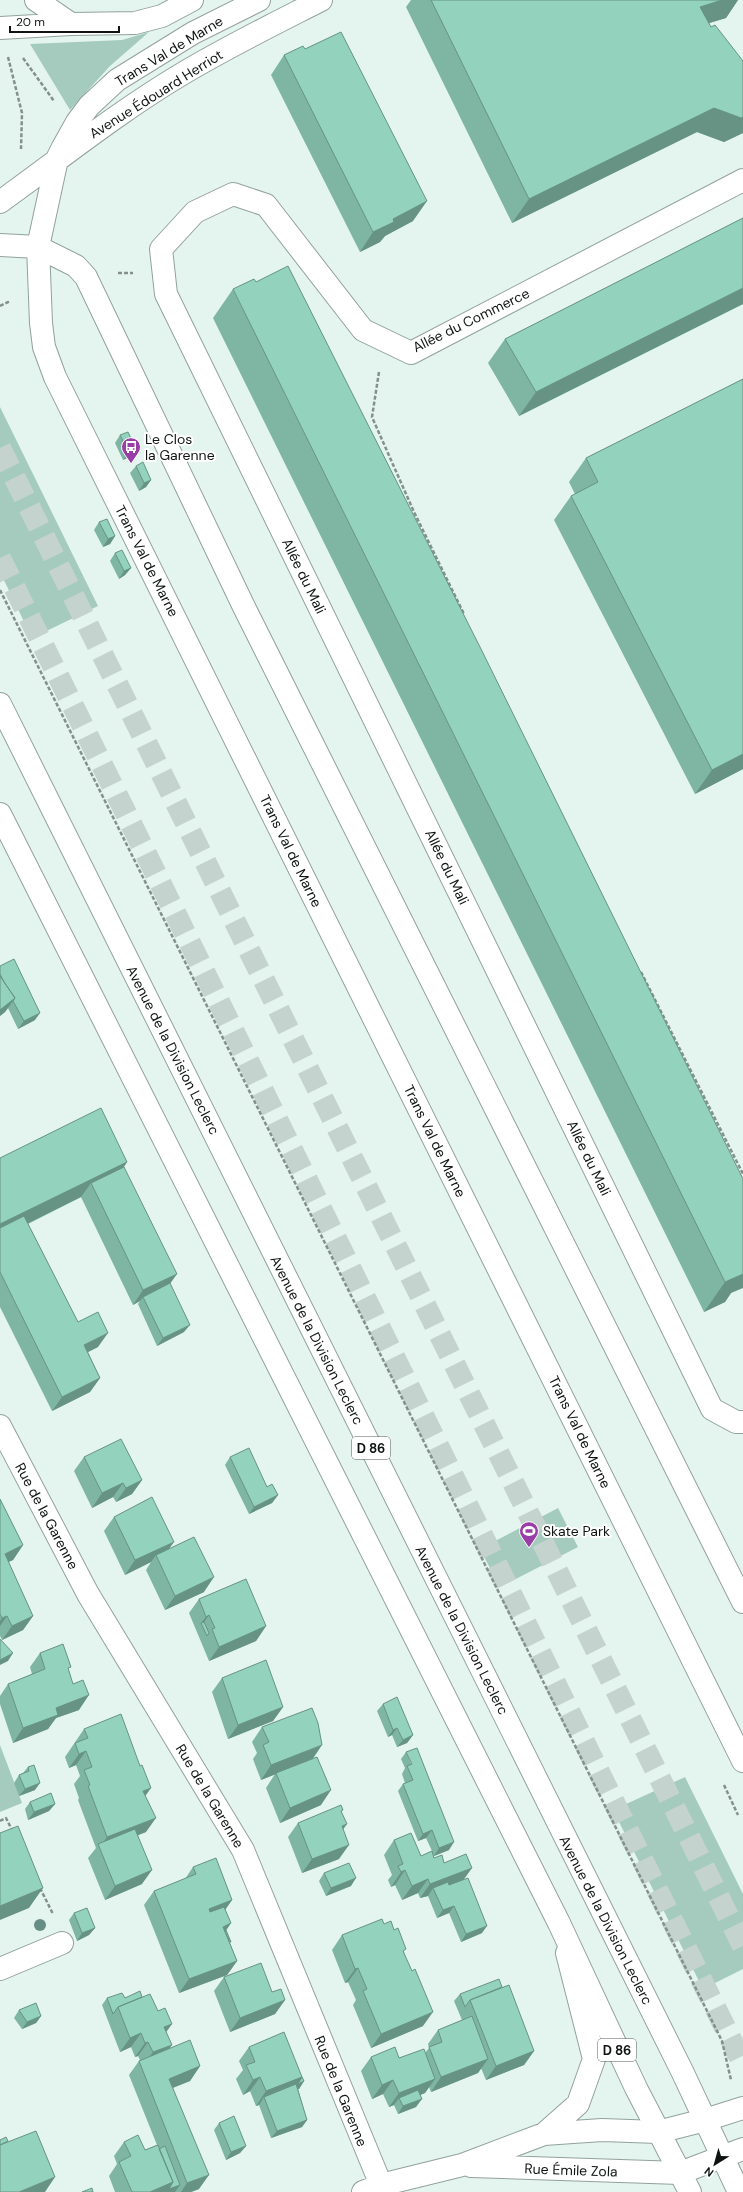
<svg xmlns="http://www.w3.org/2000/svg" width="743" height="2192" viewBox="0 0 743 2192" font-family="'DM Sans',sans-serif">
	<style>
		.green { fill: #a5cbbe }
		.lines { fill: none; stroke-linecap: round; stroke-linejoin: round }
		.highway-tunnel { stroke: #c4d3ce; stroke-width: 22; stroke-dasharray: 22 11; stroke-linecap: butt }
		.minor-casing { stroke: #92a19c; stroke-width: 24 }
		.major-casing { stroke: #92a19c; stroke-width: 24 }
		.path { stroke: #84908b; stroke-width: 2.5; stroke-dasharray: 4 2; stroke-linecap: butt }
		.minor { stroke: #fff; stroke-width: 22 }
		.major { stroke: #fff; stroke-width: 22 }
		.tree { fill: #678e84 }
		.wall { fill: #7eb5a3 }
		.shaded-wall { fill: #679384 }
		.building { fill: #93d2bd; stroke: #679384 }
		.labels { text-anchor: middle; stroke-width: 4; stroke-linejoin: round; paint-order: stroke }
		.shield { fill: #fff; stroke: #575a59; stroke-width: 1 }
		.shield-label { font-size: 13px; font-weight: bold; fill: #0f1412 }
		.street-label { font-size: 14px; fill: #0f1412; stroke: #fff }
		.poi-label { font-size: 14px; fill: #0f1412; stroke: #fff; text-anchor: start }
	</style>
	<rect width="100%" height="100%" fill="#e4f5ef"/>
	<path class="green" d="M149,32L110,66L70,110L30,44L122,40Z
		M0,407L98,606L32,638L0,572Z
		M558,1508L578,1547L500,1587L480,1549Z
		M0,1745L22,1803L0,1812Z
		M685,1777L743,1894V1969L703,1989L613,1810Z"/>
	<g class="lines">
		<path class="highway-tunnel" d="M0,448L743,1946
			M0,558L743,2064"/>
		<g class="minor-casing">
			<path id="minor" d="M36,0L71,24
				M259,0L193,33L117,80L89,106L77,122L63,147L57,159L38,247L41,323L44,347L55,377L743,1761
				M0,28L71,24L135,23L162,16L192,0
				M743,180L411,353L363,330L266,205L233,194L195,212L161,249L166,294L712,1409L736,1422H743
				M0,202C60,159 118,112 182,74C227,47 274,24 321,0
				M0,245L38,247L76,266L86,277L244,607L743,1602
				M0,1426L88,1594L243,1850L381,2185
				M0,1969L62,1943
				M544,2134L578,2104L594,2059L567,1953
				M471,2166L680,2173L743,2149
				M363,2192L381,2185L462,2165L544,2134L602,2130L658,2132L705,2120L743,2108"/>
		</g>
		<g class="major-casing">
			<path id="major" d="M0,704L682,2071L739,2192
				M0,814L559,1923L636,2088L690,2192"/>
		</g>
		<path class="path" d="M8,57L22,113L21,149
			M23,58L54,101
			M118,273H133
			M0,306L10,301
			M379,372L372,417L414,512L464,614
			M0,590L722,2041L731,2080
			M641,972L743,1174
			M724,1785L738,1815
			M0,1821L6,1818L13,1832
			M40,1888L53,1914"/>
		<use href="#minor" class="minor"/>
		<use href="#major" class="major"/>
	</g>
	<circle class="tree" cx="40" cy="1925" r="6"/>
	<path class="wall" d="M411,0H738L726,18L709,23L711,27L743,61V133L724,142L697,132L512,223L406,7Z
		M305,49L413,221L385,236L380,242L360,252L271,75L284,55Z
		M743,218V304L519,416L488,363L505,339Z
		M233,289L731,1293L725,1302L704,1312L213,318Z
		M743,379V769L695,794L554,520L571,496L575,494L569,482L586,458Z
		M120,435L131,456L123,460L115,443Z
		M136,466L151,480L146,487L139,491L130,473Z
		M99,522L115,536L110,544L103,547L94,530Z
		M115,553L131,568L125,575L119,579L110,561Z
		M0,966L35,1020L18,1029L8,1008L5,1012L0,1016Z
		M0,1158L127,1162L124,1167L170,1284L184,1332L157,1346L138,1304L140,1301L133,1305L81,1197L28,1224L78,1322L98,1347L88,1352L100,1378L90,1392L52,1411L0,1307Z
		M84,1457L142,1480L132,1494L116,1502L113,1497L92,1508L74,1471Z
		M230,1457L278,1495L272,1503L249,1514L225,1465Z
		M0,1499L23,1545L13,1560L8,1562L33,1616L23,1630L2,1640L0,1636Z
		M114,1517L168,1549L204,1592L165,1610L146,1570L151,1562L125,1575L104,1531Z
		M199,1599L266,1626L256,1641L209,1661L189,1613Z
		M40,1653L69,1671L79,1710L56,1718L48,1729L13,1743L0,1704V1696L8,1684L32,1674L30,1667Z
		M222,1678L283,1707L273,1721L228,1739L212,1692Z
		M383,1704L413,1735L407,1743L397,1747L392,1735L388,1737L377,1711Z
		M262,1727L313,1758L321,1805L280,1823L266,1788L275,1774L261,1780L253,1759L257,1753L252,1742Z
		M84,1729L145,1796L146,1832L138,1835L142,1884L105,1900L88,1858L96,1848L78,1800L79,1798L74,1784L80,1776L76,1765L69,1768L65,1757Z
		M406,1752L449,1850L434,1856V1858L444,1863L464,1880L482,1933L461,1942L449,1913L437,1918L428,1896L420,1898L418,1893L402,1900L395,1885L391,1887L388,1880L392,1875L384,1855L394,1840L421,1856L432,1851L426,1838L418,1841L398,1791L403,1784L405,1783L402,1774L405,1768L401,1759Z
		M28,1767L35,1790L19,1796L14,1783L19,1775L23,1773Z
		M30,1802L55,1804L49,1811L28,1820L25,1809Z
		M343,1810L341,1812L343,1829L339,1859L302,1873L288,1837L298,1823Z
		M193,1867L232,1900L225,1910L231,1923L226,1930L230,1943L237,1961L227,1975L179,1993L144,1905L154,1891L185,1879Z
		M324,1873L351,1886L326,1896L319,1881Z
		M74,1913L95,1928L89,1935L77,1941L69,1920Z
		M384,1924L404,1952L423,2026L371,2048L353,2005L356,2000L348,1982L345,1983L332,1950L342,1935Z
		M224,1977L272,1992L285,2000L275,2014L230,2032L214,1991Z
		M502,1987L534,2051L524,2065L486,2080L481,2068L478,2073L431,2092L429,2087L425,2093L420,2095L416,2107L398,2114L394,2105L389,2107L383,2094L372,2099L361,2071L371,2057L399,2058L425,2053L429,2048L428,2044L438,2030L462,2020L454,2001L460,1994Z
		M142,1997L166,2032L169,2049L200,2066L190,2081L173,2088L199,2189L191,2192H115L109,2176L117,2164L114,2156L124,2142L145,2150L157,2145L129,2075L139,2061L140,2060L138,2056L135,2057L131,2047L120,2052L102,2005L107,1998Z
		M19,2010L41,2016L36,2023L22,2029L14,2018Z
		M249,2047L304,2081L299,2089H298L307,2120L302,2127L271,2138L259,2105L256,2106L250,2091L243,2095L236,2079L243,2070L239,2061Z
		M219,2123L246,2146L240,2153L226,2160L214,2130Z"/>
	<path class="shaded-wall" d="M722,0H738L726,18L683,31L700,7Z
		M714,108L743,117V133L724,142L697,132L512,223L529,199Z
		M427,201L413,221L385,236L380,242L360,252L373,232L393,219Z
		M743,288V304L519,416L536,392Z
		M136,449L131,456L123,460L129,452Z
		M151,480L146,487L139,491L144,483Z
		M115,536L110,544L103,547L108,539Z
		M131,568L125,575L119,579L124,571Z
		M743,754V769L695,794L712,770Z
		M15,998L5,1012L0,1016V1010Z
		M40,1013L35,1020L18,1029L24,1021Z
		M127,1162L114,1181L91,1183L81,1197L0,1237V1224Z
		M743,1269V1288L731,1293L725,1302L704,1312L725,1282Z
		M177,1274L167,1288L143,1297L140,1301L133,1305L143,1290Z
		M190,1325L184,1332L157,1346L163,1338Z
		M108,1333L98,1347L74,1359L84,1345Z
		M100,1378L90,1392L52,1411L62,1397Z
		M142,1480L132,1494L116,1502L126,1488Z
		M123,1483L113,1497L92,1508L102,1493Z
		M278,1495L272,1503L249,1514L254,1507Z
		M174,1542L164,1556L156,1555L151,1562L125,1575L135,1560Z
		M23,1545L13,1560L0,1566L5,1554Z
		M214,1577L204,1592L165,1610L175,1596Z
		M209,1615L202,1625L201,1623L206,1617Z
		M7,1616L0,1626V1621L2,1618Z
		M33,1616L23,1630L2,1640L12,1626Z
		M266,1626L256,1641L209,1661L219,1647Z
		M13,1653L8,1661L0,1665V1660Z
		M89,1695L79,1710L56,1718L48,1729L13,1743L23,1728L56,1708Z
		M283,1707L273,1721L228,1739L238,1725Z
		M397,1728L392,1735L388,1737L393,1730Z
		M413,1735L407,1743L397,1747L403,1740Z
		M322,1745L312,1760L261,1780L271,1765Z
		M86,1751L76,1765L69,1768L79,1754Z
		M40,1783L35,1790L19,1796L25,1789Z
		M151,1788L141,1802L143,1791Z
		M331,1790L321,1805L280,1823L290,1808Z
		M55,1804L49,1811L28,1820L34,1812Z
		M156,1818L146,1832L101,1850L100,1847L107,1837Z
		M347,1824L337,1838L342,1826Z
		M432,1830L426,1838L418,1841L423,1834Z
		M454,1842L449,1850L434,1856L439,1848Z
		M349,1845L339,1859L302,1873L312,1859Z
		M472,1868L462,1882L435,1893L433,1888L428,1896L420,1898L430,1884Z
		M152,1870L142,1884L105,1900L115,1886Z
		M405,1870L395,1885L391,1887L401,1872Z
		M356,1878L351,1886L326,1896L331,1888Z
		M428,1879L418,1893L402,1900L412,1886Z
		M43,1888L29,1908L0,1920V1906Z
		M232,1900L222,1914L199,1923L209,1909Z
		M454,1906L449,1913L437,1918L443,1910Z
		M231,1923L221,1938L223,1927Z
		M487,1926L482,1933L461,1942L466,1934Z
		M95,1928L89,1935L77,1941L82,1933Z
		M237,1961L227,1975L179,1993L189,1979Z
		M358,1968L348,1982L345,1983L355,1969Z
		M285,2000L275,2014L230,2032L240,2018Z
		M433,2012L423,2026L371,2048L381,2034Z
		M41,2016L36,2023L22,2029L27,2022Z
		M172,2024L162,2038L164,2027Z
		M141,2033L131,2047L120,2052L130,2038Z
		M148,2042L138,2056L135,2057L145,2043Z
		M172,2045L162,2059L143,2066L153,2052Z
		M534,2051L524,2065L486,2080L496,2066Z
		M488,2059L478,2073L431,2092L441,2077Z
		M200,2066L190,2081L159,2093L169,2079Z
		M260,2077L250,2091L243,2095L253,2080Z
		M302,2077L304,2081L299,2089L266,2102L264,2097L259,2105L256,2106L266,2091Z
		M435,2079L425,2093L401,2103L399,2098L394,2105L389,2107L399,2093Z
		M393,2080L383,2094L372,2099L382,2085Z
		M422,2099L416,2107L398,2114L403,2106Z
		M307,2120L302,2127L271,2138L277,2131Z
		M246,2146L240,2153L226,2160L231,2152Z
		M209,2175L199,2189L191,2192H181L187,2183Z
		M55,2177L45,2192H19Z
		M173,2182L180,2185L175,2192H150Z"/>
	<path class="building" d="M431,0H722L700,7L711,27L715,25L743,61V117L741,118L714,108L529,199Z
		M341,32L427,201L393,219L394,222L373,232L284,55L303,46L305,49Z
		M743,218V288L536,392L505,339Z
		M288,266L480,647L743,1179V1274L725,1282L233,289L254,279L256,282Z
		M743,379V754L712,770L571,496L598,482L586,458Z
		M128,432L136,449L129,452L120,435Z
		M143,462L151,480L144,483L136,466Z
		M107,519L115,536L108,539L99,522Z
		M122,550L131,568L124,571L115,553Z
		M14,959L40,1013L24,1021L13,1001L15,998L4,982L0,974V966Z
		M0,976L15,998L0,1010Z
		M101,1108L127,1162L0,1224V1158Z
		M124,1167L177,1274L143,1290L91,1183Z
		M24,1216L78,1322L98,1312L108,1333L84,1345L100,1378L62,1397L0,1272V1228Z
		M170,1283L190,1325L163,1338L143,1297Z
		M121,1439L142,1480L126,1488L123,1483L102,1493L84,1457Z
		M249,1448L267,1487L272,1484L278,1495L254,1507L230,1457Z
		M152,1497L174,1542L135,1560L114,1517Z
		M0,1499L23,1545L5,1554L33,1616L12,1626L7,1616L2,1618L0,1614Z
		M194,1537L214,1577L175,1596L156,1555Z
		M246,1579L266,1626L219,1647L212,1629L215,1628L209,1615L206,1617L199,1599Z
		M204,1622L209,1633L207,1636L201,1623Z
		M0,1639L13,1653L0,1660Z
		M63,1644L71,1667L68,1668L73,1684L83,1680L89,1695L56,1708L58,1715L23,1728L8,1684L45,1669L40,1653Z
		M266,1660L283,1707L238,1725L222,1678Z
		M397,1697L413,1735L403,1740L397,1728L393,1730L383,1704Z
		M312,1708L318,1723L322,1745L271,1765L263,1745L269,1742L262,1727Z
		M121,1714L140,1766L142,1765L151,1788L143,1791L156,1818L107,1837L88,1786L90,1785L84,1770L92,1767L86,1751L79,1754L75,1743L88,1738L84,1729Z
		M417,1748L454,1842L439,1848L432,1830L423,1834L403,1784L413,1780L407,1766L412,1764L406,1752Z
		M317,1757L331,1790L290,1808L276,1773Z
		M34,1765L40,1783L25,1789L19,1775L29,1771L28,1767Z
		M51,1793L55,1804L34,1812L30,1802Z
		M341,1805L343,1810L341,1811L347,1824L342,1826L349,1845L312,1859L298,1823Z
		M18,1826L43,1888L0,1906V1833Z
		M135,1829L152,1870L115,1886L98,1844Z
		M411,1833L421,1856L432,1851L434,1858L442,1855L444,1863L466,1854L472,1868L430,1884L428,1879L412,1886L405,1870L401,1872L398,1866L403,1864L394,1840Z
		M216,1858L232,1900L209,1909L210,1912L224,1907L231,1923L223,1927L237,1961L189,1979L154,1891L196,1874L193,1867Z
		M349,1863L356,1878L331,1888L324,1873Z
		M468,1878L487,1926L466,1934L454,1906L443,1910L433,1888L448,1882L449,1885Z
		M87,1908L95,1928L82,1933L74,1913Z
		M382,1919L384,1924L391,1921L394,1930L398,1928L406,1949L403,1951L412,1971L415,1969L433,2012L381,2034L363,1991L367,1989L358,1968L355,1969L342,1935Z
		M226,1930L231,1942H230L225,1931Z
		M261,1963L272,1992L281,1989L285,2000L240,2018L224,1977Z
		M499,1979L502,1987L470,2000L465,2007L460,1994Z
		M509,1985L534,2051L496,2066L470,2000Z
		M140,1991L142,1997L118,2007L113,2014L107,1998L122,1993L125,1998Z
		M150,1994L158,2011L165,2008L172,2024L164,2027L172,2045L153,2052L148,2042L145,2043L141,2033L130,2038L118,2007Z
		M36,2003L41,2016L27,2022L19,2010Z
		M472,2016L488,2059L441,2077L429,2047L442,2042L438,2030Z
		M284,2032L302,2077L266,2091L260,2077L253,2080L246,2065L255,2062L249,2047Z
		M190,2040L200,2066L169,2079L209,2175L187,2183L139,2061Z
		M395,2047L399,2058L424,2049L435,2079L399,2093L393,2080L382,2085L371,2057Z
		M302,2077L304,2081L298,2084Z
		M296,2084L307,2120L277,2131L264,2097Z
		M418,2090L422,2099L403,2106L399,2098Z
		M234,2116L246,2146L231,2152L219,2123Z
		M36,2131L55,2177L19,2192H0V2145Z
		M138,2135L145,2150L158,2145L173,2182L150,2192H132L119,2162L131,2156L124,2142Z
		M6,2137L8,2141L0,2145V2140Z
		M165,2146L180,2185L169,2189L173,2182L159,2149Z
		M92,2188L93,2192H82Z"/>
	<defs>
		<g id="bus-pin" transform="scale(1)"><path d="M0 17L-7.5 6A9.5 9.5 0 1 1 7.5 6Z" fill="#993da7" stroke="#fff"/><path d="M-5-6H5V4H4V6H2V4H-2V6H-4V4H-5ZM-3.5-4V0h7V-4ZM-3.5 1.2v1.5H-2V1.2ZM2 1.2v1.5H3.5V1.2Z" fill="#fff"/></g>
		<g id="stadium-pin" transform="scale(1)"><path d="M0 17L-7.5 6A9.5 9.5 0 1 1 7.5 6Z" fill="#993da7" stroke="#fff"/><path d="M0-5a6.5 5 0 1 0 0 10a6.5 5 0 1 0 0-10ZM-3.5-1.8h7v3.6h-7Z" fill="#fff"/></g>
	</defs>
	<g fill-rule="evenodd">
		<use href="#bus-pin" x="131" y="447"/>
		<use href="#stadium-pin" x="529" y="1531"/>
	</g>
	<g class="labels">
		<g class="shield">
			<rect x="352" y="1437" width="38" height="22" rx="3"/>
			<rect x="598" y="2039" width="38" height="22" rx="3"/>
		</g>
		<g class="shield-label">
			<text x="371" y="1453">D 86</text>
			<text x="617" y="2055">D 86</text>
		</g>
		<g class="street-label">
			<text transform="translate(169 51) rotate(-31)" y="5">Trans Val de Marne</text>
			<text transform="translate(156 94) rotate(-32)" y="5">Avenue Édouard Herriot</text>
			<text transform="translate(471 320) rotate(-26)" y="5">Allée du Commerce</text>
			<text transform="translate(147 561) rotate(63)" y="5">Trans Val de Marne</text>
			<text transform="translate(304 576) rotate(64)" y="5">Allée du Mali</text>
			<text transform="translate(291 851) rotate(64)" y="5">Trans Val de Marne</text>
			<text transform="translate(447 867) rotate(64)" y="5">Allée du Mali</text>
			<text transform="translate(173 1050) rotate(63)" y="5">Avenue de la Division Leclerc</text>
			<text transform="translate(435 1141) rotate(64)" y="5">Trans Val de Marne</text>
			<text transform="translate(589 1158) rotate(64)" y="5">Allée du Mali</text>
			<text transform="translate(317 1340) rotate(63)" y="5">Avenue de la Division Leclerc</text>
			<text transform="translate(580 1432) rotate(64)" y="5">Trans Val de Marne</text>
			<text transform="translate(47 1516) rotate(62)" y="5">Rue de la Garenne</text>
			<text transform="translate(462 1630) rotate(63)" y="5">Avenue de la Division Leclerc</text>
			<text transform="translate(210 1796) rotate(59)" y="5">Rue de la Garenne</text>
			<text transform="translate(606 1920) rotate(63)" y="5">Avenue de la Division Leclerc</text>
			<text transform="translate(341 2091) rotate(68)" y="5">Rue de la Garenne</text>
			<text transform="translate(571 2170) rotate(2)" y="5">Rue Émile Zola</text>
		</g>
		<g class="poi-label">
			<text x="145" y="444">Le Clos<tspan x="145" dy="16">la Garenne</tspan></text>
			<text x="543" y="1536">Skate Park</text>
		</g>
	</g>
	<g transform="translate(715 2164) rotate(217)" stroke="#ffffff" stroke-width="3" paint-order="stroke">
	<path d="M0-3L7 15L0 10L-7 15Z" fill="#0f1412"/>
	<text y="-6" font-size="11" font-weight="bold" text-anchor="middle" fill="#0f1412">N</text>
	</g>
	<path d="M10 26v6h109v-6" fill="none" stroke="#0f1412" stroke-width="2"/>
	<text x="16" y="26" font-size="12" fill="#0f1412" stroke="#ffffff" stroke-width="3" paint-order="stroke">20 m</text>
</svg>
